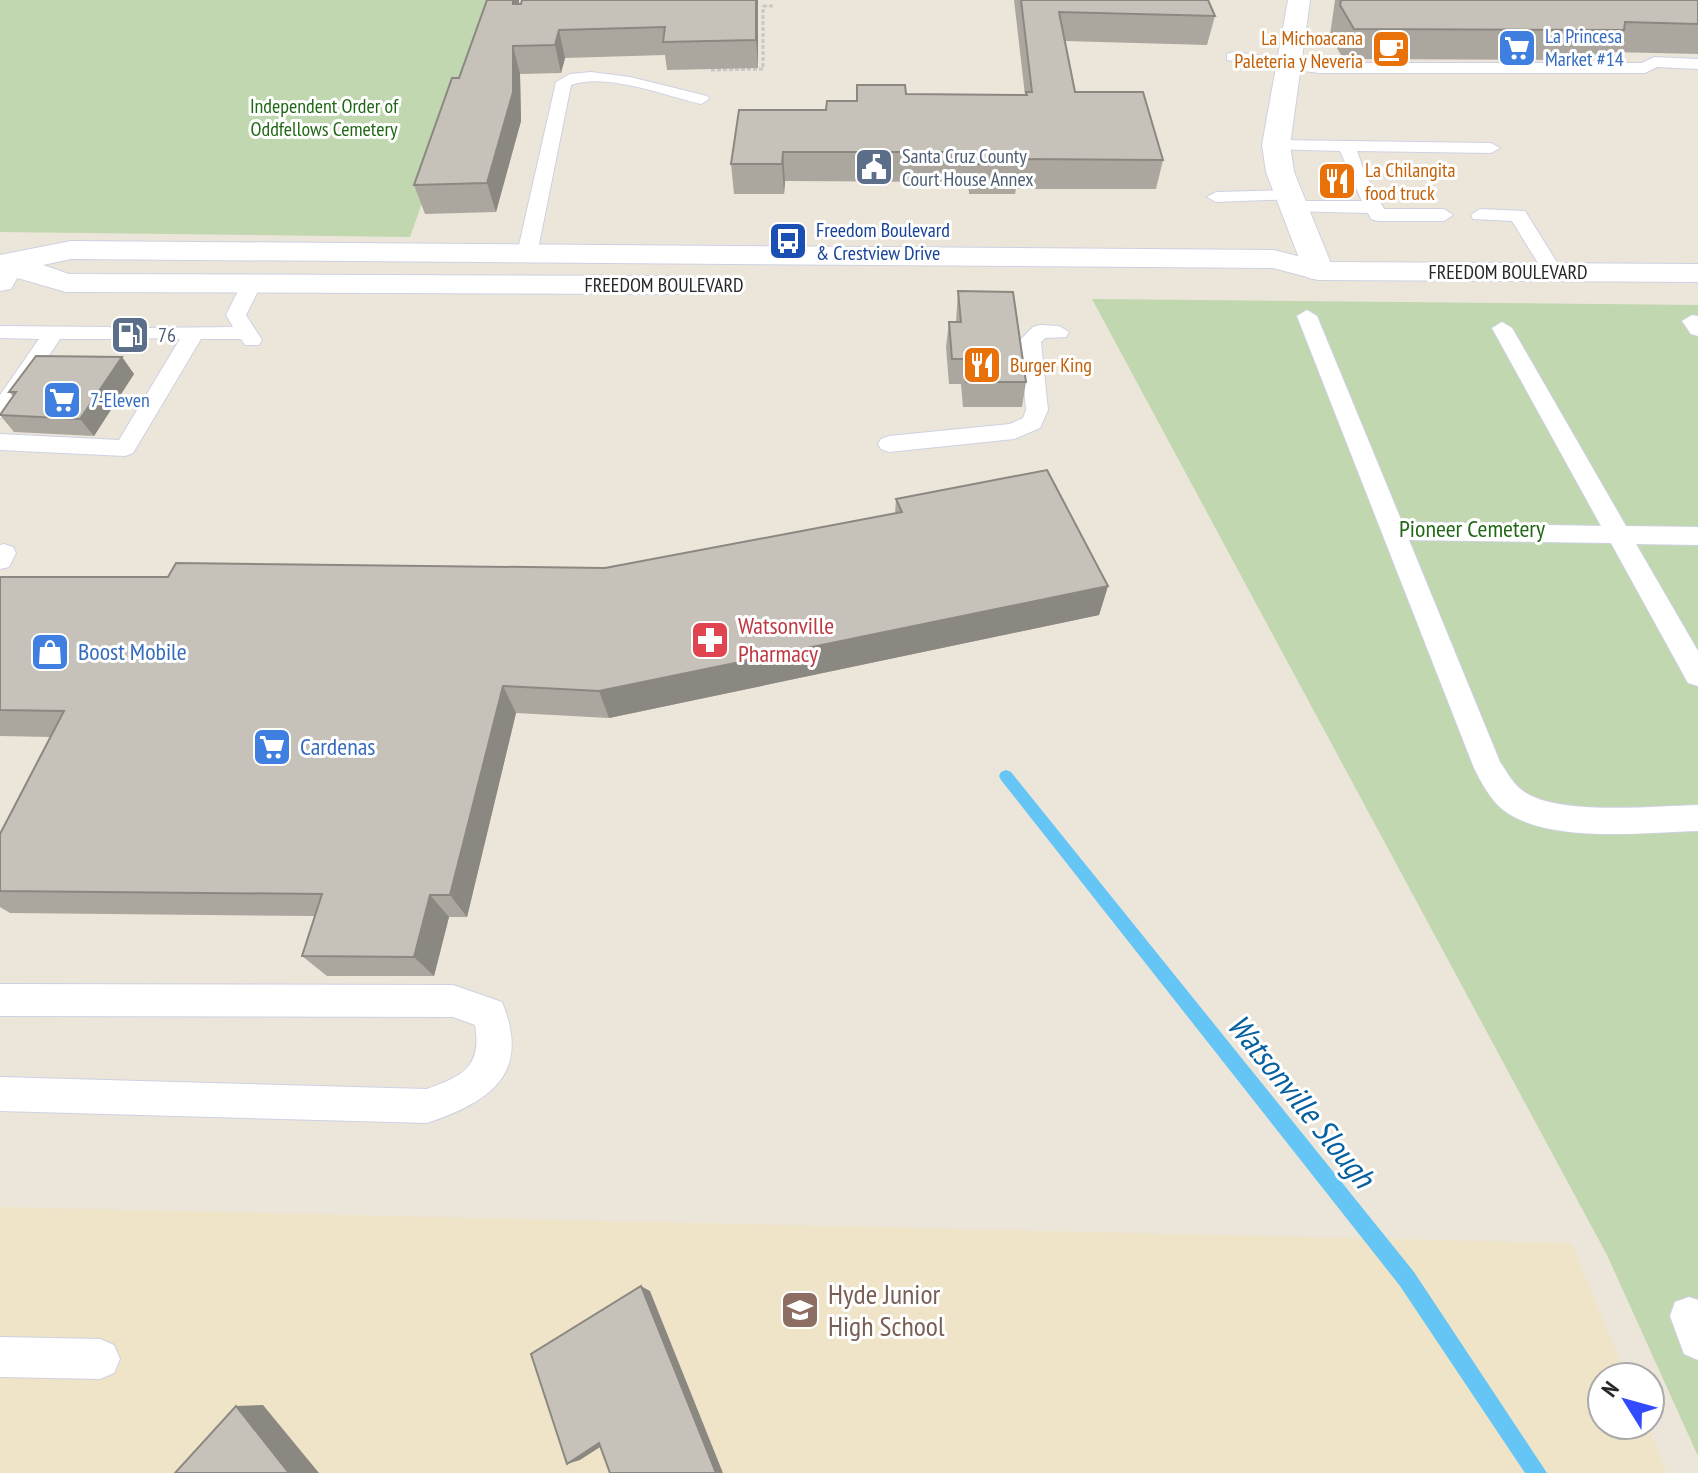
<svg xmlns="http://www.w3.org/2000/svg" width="1698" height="1473" viewBox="0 0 1698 1473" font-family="'PT Sans Narrow',sans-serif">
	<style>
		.education { fill: #efe4c7 }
		.cemetery { fill: #c0d7af }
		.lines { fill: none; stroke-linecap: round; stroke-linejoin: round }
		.stream { fill: #65c5f5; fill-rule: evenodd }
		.lane-casing { stroke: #ced1e3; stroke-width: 2 }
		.street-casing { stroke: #ced1e3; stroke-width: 2 }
		.secondary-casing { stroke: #ced1e3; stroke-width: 2 }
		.path { stroke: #c7c7c7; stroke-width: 3; stroke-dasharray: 4 2; stroke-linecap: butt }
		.lane { fill: #fff; fill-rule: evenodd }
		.street { fill: #fff; fill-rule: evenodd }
		.secondary { fill: #fff; fill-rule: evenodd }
		.wall { fill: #aba79f }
		.shaded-wall { fill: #8b8882 }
		.building { fill: #c7c2b9; stroke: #8b8882; stroke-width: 2 }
		.labels { text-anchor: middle; stroke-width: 6; stroke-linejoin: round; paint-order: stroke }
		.far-shop-label { font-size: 20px; fill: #366cbe; stroke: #fff; text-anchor: start }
		.far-food-label { font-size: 20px; fill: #c56008; stroke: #fff; text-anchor: start }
		.far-park-label { font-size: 20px; fill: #216815; stroke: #fff }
		.far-service-label { font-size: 20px; fill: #4e5e75; stroke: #fff; text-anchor: start }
		.far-transit-label { font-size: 20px; fill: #164399; stroke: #fff; text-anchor: start }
		.far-street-label { font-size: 20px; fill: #282828; stroke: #fff }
		.park-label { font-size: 24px; fill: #216815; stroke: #fff }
		.health-label { font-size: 24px; fill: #be3a42; stroke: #fff; text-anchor: start }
		.shop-label { font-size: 24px; fill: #366cbe; stroke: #fff; text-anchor: start }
		.near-education-label { font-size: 28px; fill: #785e54; stroke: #fff; text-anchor: start }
		.near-water-label { font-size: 32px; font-style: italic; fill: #06609f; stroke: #fff }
	</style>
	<rect width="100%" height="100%" fill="#ece5d9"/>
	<path class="education" d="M0,1207L1571,1243L1627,1377H1602V1425H1647L1667,1473H0Z"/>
	<path class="cemetery" d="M0,0H493L410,237L0,232Z
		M1092,299L1698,305V1456L1607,1255Z"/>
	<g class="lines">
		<path class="stream" d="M1006,770L1011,772L1414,1272L1547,1473H1525L1400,1286L1001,780L999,776L1001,772Z"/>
		<g class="lane-casing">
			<path id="lane" d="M1233,52L1319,63H1642L1654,57L1698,59V69L1657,67L1645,73H1319L1227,60V54Z
				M591,72L630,77L707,96L709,99L701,104C667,96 605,72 571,85L537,254L534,258H520L517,254L556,82L570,74Z
				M1276,140L1491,143L1500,148L1491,153L1357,151L1364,171L1384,209H1444L1453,215L1444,221H1378L1371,219L1368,213L1287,211L1284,207L1287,203L1293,201H1362L1340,151L1270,149L1267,145L1270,141Z
				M1288,190L1297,195L1294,199L1216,202L1207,197L1216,192Z
				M1480,209L1525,211L1563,272L1560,276H1546L1512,221L1473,219L1471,215Z
				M252,277L262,283L246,315L262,340L259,345H245L241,339H201L133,453L125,456L0,450V434L119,440L180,339L141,338L138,333L141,328L233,327L226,315L242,283Z
				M1307,310L1317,316L1402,522L1601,526L1492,328L1502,322L1512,328L1626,526L1698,527V545L1636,544L1698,651V686L1688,683L1611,543L1409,540L1500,762C1507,772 1513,784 1523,791C1557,816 1656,806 1698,805V831C1644,832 1547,845 1502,809C1490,799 1481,782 1474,768L1297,316Z
				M1692,315L1698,316V336L1691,334L1682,321Z
				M1040,325L1059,326L1069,332L1066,337L1045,338L1041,342L1048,410L1040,428L1014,439L889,452L881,449L878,444L881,439L889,436L1010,424L1023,418L1026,410L1020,340L1033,327Z
				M0,326L110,327L120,333L110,339H60L8,416L0,418V395L39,339L0,338Z
				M4,544L13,547L16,553L9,567L0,569V545Z
				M0,984L453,985L502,1002C532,1075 489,1102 427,1123L0,1111V1077L427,1089C463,1076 482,1067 475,1025L453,1017L0,1016Z
				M1689,1297L1698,1300V1360L1684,1354L1670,1316L1675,1302Z
				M0,1337L100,1339L114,1345L120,1359L114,1373L100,1379L0,1377Z"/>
		</g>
		<g class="street-casing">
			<path id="street" d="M1288,0H1310L1290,145L1294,172L1334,271L1330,278L1319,280L1308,278L1304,271L1266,172L1262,145Z
				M10,255L21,258L25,264L11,289L0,291V257Z"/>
		</g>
		<g class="secondary-casing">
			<path id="secondary" d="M71,241L1274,250L1320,262L1698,264V282L1319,280L1273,268L71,259L43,265L69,274L675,276L686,278L691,285L686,292L675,294L66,292L0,273V255Z"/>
		</g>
		<path class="path" d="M763,6H775
			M711,70L763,69V6"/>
		<use href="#lane" class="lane"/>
		<use href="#street" class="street"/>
		<use href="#secondary" class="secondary"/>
	</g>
	<path class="wall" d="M1014,0H1208L1215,16L1207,45L1065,41L1075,92L1163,160L1156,189H1016L1015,194H969L968,182L785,181L784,194H734L731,164L826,110L857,101L906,94L1025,95Z
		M1335,0H1698V54L1611,52L1607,60L1343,59L1330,35Z
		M519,4L758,8V68L667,70L665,55L565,58L561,73L520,74L521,121L496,212L425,214L414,185L459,78Z
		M958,291L1026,382L1022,407H963L961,384H949L946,347L949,322H956Z
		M122,357L134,374L94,436L14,432L0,415L13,396L9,392Z
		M896,499L1108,586L1099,615L609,718L516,713L467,917H449L434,976H327L302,956L315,916L10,913L0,907V834L51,737L0,736V577H168L605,568L895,514Z"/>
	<path class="shaded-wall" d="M513,0H519L520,32L513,4Z
		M756,0H758V68L756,40Z
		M559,30L565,58L561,73L555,45Z
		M513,46L520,74L521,121L496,212L487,183Z
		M783,152L785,181L784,194L782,164Z
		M122,357L134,374L94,436L80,419Z
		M1108,586L1099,615L609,718L599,691Z
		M503,686L516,713L467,917L450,895Z
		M430,895L449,917L434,976L414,957Z
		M641,1286L650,1291L723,1473H716Z
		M263,1405L319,1473H289L236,1406Z
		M611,1440L580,1460L567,1464L599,1443Z"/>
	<path class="building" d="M487,0H513V4H521L522,0H756V40L663,42L665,27L559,30L555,45L513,46V92L487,183L414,185L452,78H459Z
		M1021,0H1208L1215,16L1059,12L1075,92H1143L1163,160L1019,159L1020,164H972L971,152H783L782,164H731L739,110H826L827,101H857V85H905L906,94L1027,95L1026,92H1032Z
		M1341,0H1698V24L1625,22L1624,30L1354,29L1340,5Z
		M958,291L1013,292L1026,382H966L964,359H952L949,322H961Z
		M36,356L122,357L80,419L0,415L16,392H9Z
		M1047,470L1108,586L599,691L503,686L450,895H430L414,957L302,956L322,894L0,891V834L64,711L0,710V577H168L176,563L605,568L902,512L896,499Z
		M641,1286L716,1473H610L599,1443L567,1464L531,1354Z
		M236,1406L289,1473H175Z"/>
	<defs>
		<g id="supermarket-square" transform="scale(2)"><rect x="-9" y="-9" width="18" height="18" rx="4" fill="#3f7fe0" stroke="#fff"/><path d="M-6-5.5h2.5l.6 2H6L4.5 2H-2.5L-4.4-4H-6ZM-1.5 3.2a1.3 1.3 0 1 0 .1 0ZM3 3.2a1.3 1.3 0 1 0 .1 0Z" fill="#fff"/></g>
		<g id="cafe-square" transform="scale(2)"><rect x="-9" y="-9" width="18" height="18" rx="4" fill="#e8710a" stroke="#fff"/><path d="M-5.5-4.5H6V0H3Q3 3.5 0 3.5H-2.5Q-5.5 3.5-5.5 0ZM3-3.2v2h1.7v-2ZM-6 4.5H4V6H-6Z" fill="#fff"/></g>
		<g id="civic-square" transform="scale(2)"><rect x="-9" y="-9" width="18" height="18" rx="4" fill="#5c6f8a" stroke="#fff"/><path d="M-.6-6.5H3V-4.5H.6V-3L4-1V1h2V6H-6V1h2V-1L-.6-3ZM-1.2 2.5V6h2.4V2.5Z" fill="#fff"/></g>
		<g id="restaurant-square" transform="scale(2)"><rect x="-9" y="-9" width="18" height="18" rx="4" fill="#e8710a" stroke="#fff"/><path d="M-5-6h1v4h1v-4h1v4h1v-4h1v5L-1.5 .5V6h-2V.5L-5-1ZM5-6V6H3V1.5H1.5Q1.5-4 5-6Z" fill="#fff"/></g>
		<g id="bus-square" transform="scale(2)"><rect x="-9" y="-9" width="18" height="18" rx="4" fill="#1a4fb4" stroke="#fff"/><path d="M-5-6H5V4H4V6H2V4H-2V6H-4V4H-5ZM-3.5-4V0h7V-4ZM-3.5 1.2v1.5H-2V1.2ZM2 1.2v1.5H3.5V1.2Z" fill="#fff"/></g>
		<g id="fuel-square" transform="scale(2)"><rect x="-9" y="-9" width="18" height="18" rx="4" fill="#5c6f8a" stroke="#fff"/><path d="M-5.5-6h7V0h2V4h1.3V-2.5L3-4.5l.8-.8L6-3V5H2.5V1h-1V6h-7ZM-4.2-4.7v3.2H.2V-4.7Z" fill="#fff"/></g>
		<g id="pharmacy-square" transform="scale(2)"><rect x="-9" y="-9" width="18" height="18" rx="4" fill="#e0444e" stroke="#fff"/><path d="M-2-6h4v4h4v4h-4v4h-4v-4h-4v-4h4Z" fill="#fff"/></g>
		<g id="shop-square" transform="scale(2)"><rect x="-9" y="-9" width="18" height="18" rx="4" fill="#3f7fe0" stroke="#fff"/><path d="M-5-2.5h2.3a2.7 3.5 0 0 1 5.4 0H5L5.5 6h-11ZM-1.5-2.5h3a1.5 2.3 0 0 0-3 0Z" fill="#fff"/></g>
		<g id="school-square" transform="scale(2)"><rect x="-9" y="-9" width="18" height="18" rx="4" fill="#8d6e63" stroke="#fff"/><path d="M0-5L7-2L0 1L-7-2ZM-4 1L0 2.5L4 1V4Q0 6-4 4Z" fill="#fff"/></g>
	</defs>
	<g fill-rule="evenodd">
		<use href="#supermarket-square" x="1517" y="48"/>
		<use href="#cafe-square" x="1391" y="49"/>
		<use href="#civic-square" x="874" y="167"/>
		<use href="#restaurant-square" x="1337" y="181"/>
		<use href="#bus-square" x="788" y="241"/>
		<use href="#fuel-square" x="130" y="335"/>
		<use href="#restaurant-square" x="982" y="365"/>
		<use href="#supermarket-square" x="62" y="400"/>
		<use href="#pharmacy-square" x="710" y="640"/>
		<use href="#shop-square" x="50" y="652"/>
		<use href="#supermarket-square" x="272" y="747"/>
		<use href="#school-square" x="800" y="1310"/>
	</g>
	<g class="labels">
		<g class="far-shop-label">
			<text x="1545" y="43">La Princesa<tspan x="1545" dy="23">Market #14</tspan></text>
			<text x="90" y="407">7-Eleven</text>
		</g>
		<g class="far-food-label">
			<text x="1363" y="45" text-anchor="end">La Michoacana<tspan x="1363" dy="23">Paleteria y Neveria</tspan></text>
			<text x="1365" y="177">La Chilangita<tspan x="1365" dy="23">food truck</tspan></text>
			<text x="1010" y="372">Burger King</text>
		</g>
		<g class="far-park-label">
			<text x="324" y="113">Independent Order of<tspan x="324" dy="23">Oddfellows Cemetery</tspan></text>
		</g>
		<g class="far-service-label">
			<text x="902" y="163">Santa Cruz County<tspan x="902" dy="23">Court House Annex</tspan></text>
			<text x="158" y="342">76</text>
		</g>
		<g class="far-transit-label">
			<text x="816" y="237">Freedom Boulevard<tspan x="816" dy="23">&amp; Crestview Drive</tspan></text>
		</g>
		<g class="far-street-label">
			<text x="1508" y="279">FREEDOM BOULEVARD</text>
			<text x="664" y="292">FREEDOM BOULEVARD</text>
		</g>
		<g class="park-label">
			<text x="1472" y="537">Pioneer Cemetery</text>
		</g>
		<g class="health-label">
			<text x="738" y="634">Watsonville<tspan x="738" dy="28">Pharmacy</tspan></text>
		</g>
		<g class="shop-label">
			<text x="78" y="660">Boost Mobile</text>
			<text x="300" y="755">Cardenas</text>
		</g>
		<g class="near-education-label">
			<text x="828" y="1304">Hyde Junior<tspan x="828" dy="32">High School</tspan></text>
		</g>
		<g class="near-water-label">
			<text transform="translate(1301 1101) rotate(51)" y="11">Watsonville Slough</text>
		</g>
	</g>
	<g transform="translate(1626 1401) rotate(307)"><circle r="38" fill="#ffffff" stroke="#a9a9a9" stroke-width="2"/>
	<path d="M0-6L14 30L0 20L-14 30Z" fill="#334bff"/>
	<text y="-12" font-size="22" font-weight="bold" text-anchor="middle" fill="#282828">N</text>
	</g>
</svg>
